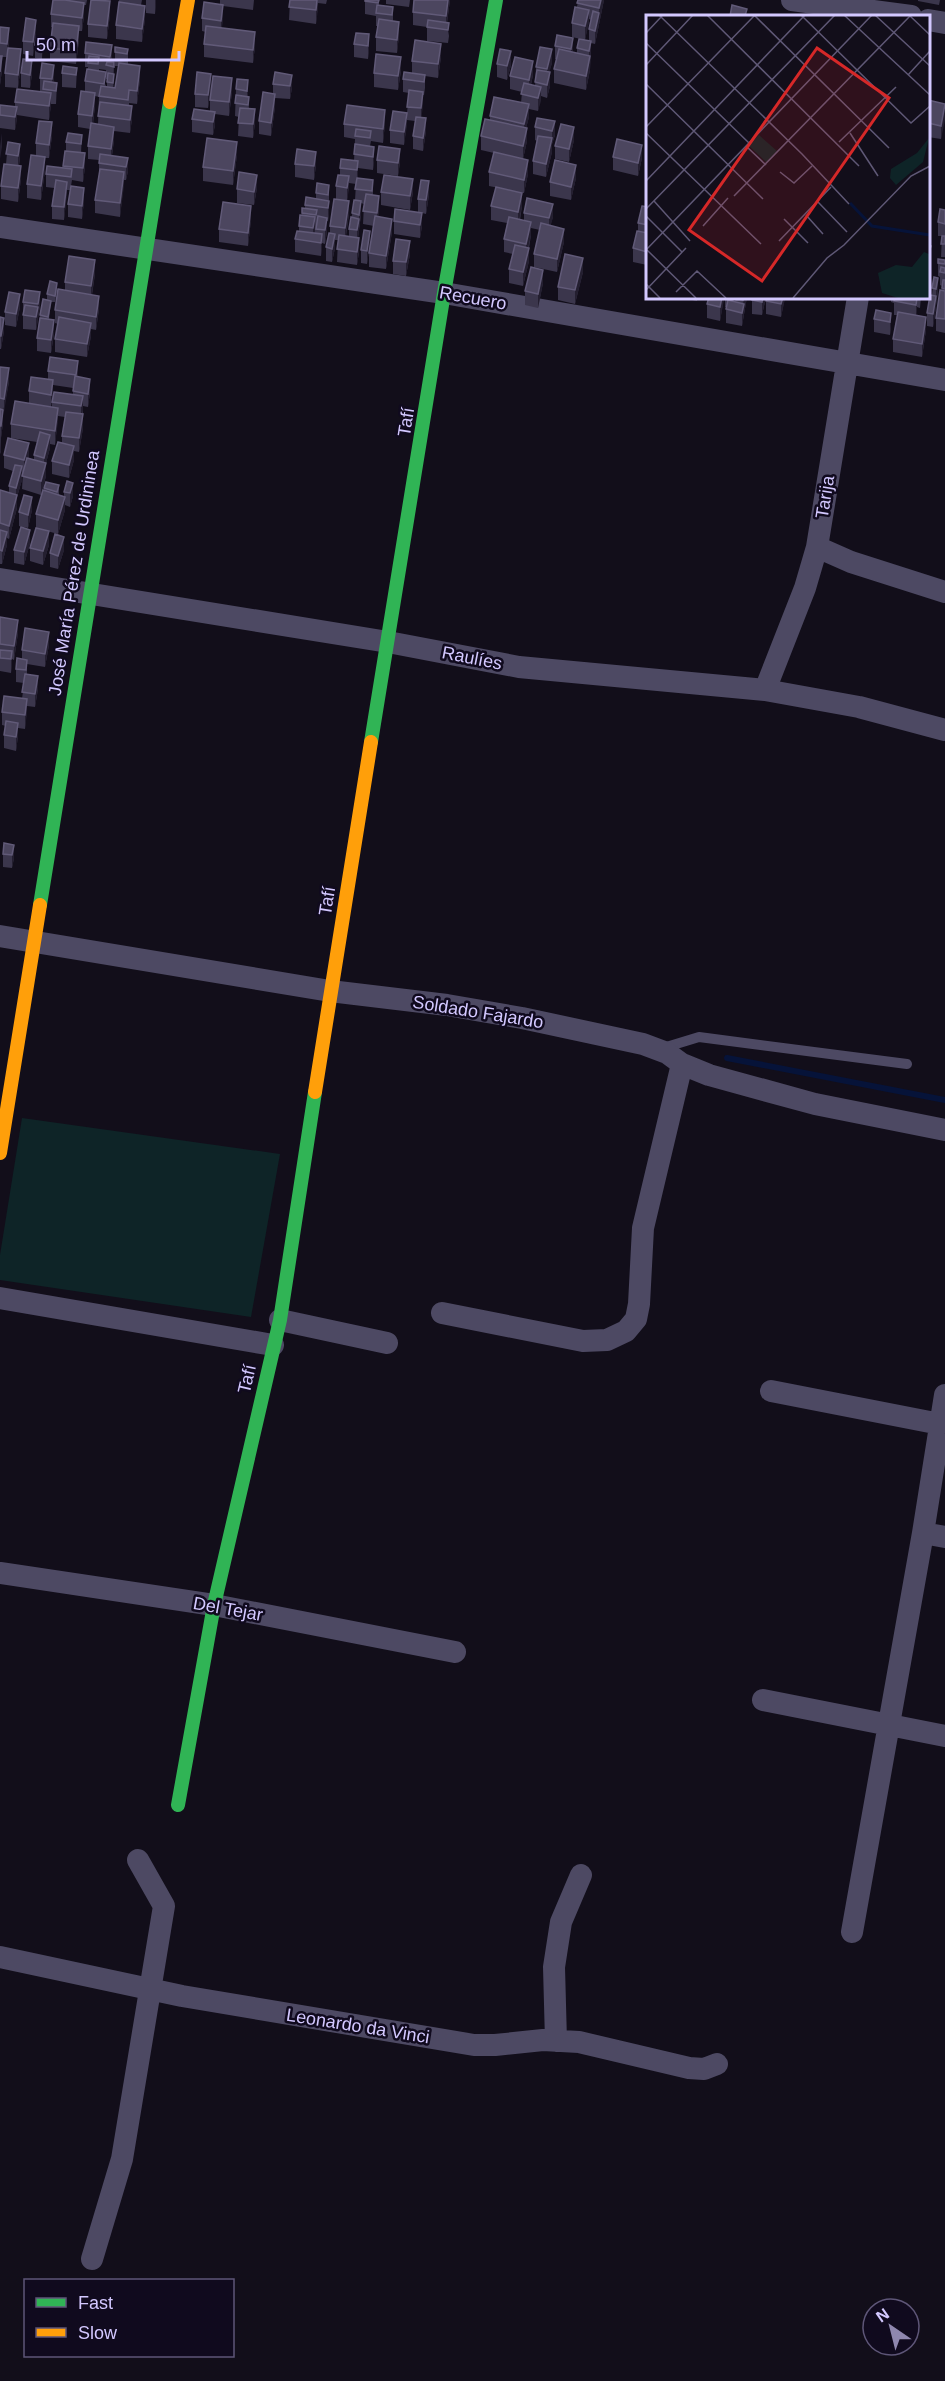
<svg xmlns="http://www.w3.org/2000/svg" width="945" height="2381" viewBox="0 0 945 2381" font-family="Arial,sans-serif">
	<style>
		.green { fill: #0e2427 }
		.lines { fill: none; stroke-linecap: round; stroke-linejoin: round }
		.stream { stroke: #061339; stroke-width: 6 }
		.lane { stroke: #4d4963; stroke-width: 10 }
		.street { stroke: #4d4963; stroke-width: 22 }
		.fast { stroke: #30b455; stroke-width: 14 }
		.slow { stroke: #ff9f0a; stroke-width: 14 }
		.wall { fill: #3b364c; fill-rule: evenodd }
		.shaded-wall { fill: #241f30 }
		.building { fill: #4c465f; stroke: #615a78; stroke-width: 1.5 }
		.labels { text-anchor: middle; stroke-width: 5; stroke-linejoin: round; paint-order: stroke }
		.street-label { font-size: 18px; fill: #d3c8ff; stroke: #100a1e }
		.inset-river { fill: none; stroke: #061339; stroke-width: 3 }
		.inset-road { fill: none; stroke: #5f5876; stroke-width: 1.5 }
		.view { fill: #d62828; fill-opacity: 0.15; stroke: #d62828; stroke-width: 3 }
		.inset-edge { fill: none; stroke: #d3c8ff; stroke-width: 3 }
	</style>
	<rect width="100%" height="100%" fill="#120e1a"/>
	<path class="green" d="M22,1118L280,1154L251,1317L0,1280V1255Z"/>
	<g class="lines">
		<path class="stream" d="M727,1058L945,1100"/>
		<path class="lane" d="M663,1048L699,1037L907,1064"/>
		<path class="street" d="M792,0L911,16
			M928,20L945,23
			M0,227L444,293L945,380
			M817,547L851,562L945,592
			M0,579L388,642L519,667L765,690L859,707L945,730
			M765,690L805,588L817,547L858,297
			M0,936L330,991L447,1005L522,1018L643,1044L667,1053L682,1064L709,1075L815,1104L945,1130
			M0,1298L273,1345
			M442,1313L583,1341L607,1340L626,1331L636,1319L639,1304L643,1228L682,1064
			M280,1320L387,1343
			M771,1391L940,1424
			M923,1533L945,1537
			M0,1573L214,1605L455,1652
			M763,1700L945,1736
			M852,1932L923,1533L945,1395
			M0,1957L182,1996L474,2045H495L543,2040L579,2042L689,2068L704,2069L717,2064
			M556,2041L554,1967L561,1922L581,1875
			M92,2259L122,2159L164,1906L138,1860"/>
		<path class="fast" d="M371,742L444,293L496,0
			M40,905L170,102
			M178,1805L214,1605L280,1320L315,1092"/>
		<path class="slow" d="M170,102L188,0
			M315,1092L371,742
			M0,1153L40,905"/>
	</g>
	<path class="wall" d="M53,0H87L86,5H84V16L82,31H79V40L76,64L50,61V48L53,27H51V14Z
		M119,0H142L141,5L145,19L142,42L116,39V25Z
		M146,0H156L155,14L146,13Z
		M220,0H254L253,10L223,6L222,28L255,46L253,63L204,57V44L206,32L202,31V18L220,4Z
		M290,0H327L326,4L318,3L316,24L289,20Z
		M365,0H379V6L393,7V21L399,35L397,53L376,51V37L378,26H376V16L365,14Z
		M386,0H410L409,7L386,4Z
		M450,0L447,23L449,36L448,43L427,41V27L413,25V12Z
		M578,0H604L595,44L591,43L590,70L586,90L554,83V69L557,59H555V46L573,38V52L577,53V48L589,41V29L591,20L589,19L585,40L572,37V23L577,7Z
		M918,0H940L939,5L918,1Z
		M110,14L107,39L88,37V24Z
		M0,27L9,42L7,57H2V70L0,85Z
		M36,33L33,56L23,54V41Z
		M356,33L369,48L368,59L354,57V44Z
		M43,37L42,59L35,58V45Z
		M86,42L112,58L111,62H114V87L115,88L118,66H115V52L128,49V64L140,79L137,104L129,103V106L132,119L130,133L114,131V140L112,156L128,158V171L126,180H124L120,217L95,213V200L99,175V160L88,159V146L90,129L78,127V114L85,91V81L88,69V67H85V53ZM99,69L106,70V79H107V87L106,86L99,71ZM95,96L99,97L98,124H93L95,106Z
		M441,57L438,78L425,76V88L424,95H423L421,117L426,131L423,151L413,149V136L415,121L407,120L404,145L390,143V130L407,113L409,93L403,92V79L412,73V61Z
		M21,63L18,88L5,87V73Z
		M552,63L549,72L550,86L547,98L541,96L538,111L529,109V117L526,128L527,141L523,159L528,174L524,193H522V206L520,220H524V213L553,217L550,226L564,242L557,272L534,267V254L540,230L531,228V235L529,248V261L523,286L509,283V269L513,254L504,252V239L507,223L491,220V206L509,190L489,186V172L494,153L481,150V136L490,120V116L521,103L522,92L510,89V76L533,75L531,85L535,86L536,67Z
		M497,64L511,65L507,80L497,77Z
		M77,68L76,88L62,87V73Z
		M401,71L398,90L374,87V73Z
		M21,73L32,74L30,88L21,87Z
		M292,75V88L290,99L275,98V107L271,136L259,134V121L273,94V84Z
		M40,78H54L53,82L57,83L56,104H51L49,120L17,115L15,130L0,128V105L15,107V102L43,92L40,91Z
		M248,80V96L249,109L255,123L253,138L238,136L239,117L235,116L236,89Z
		M211,88L208,108L195,107V94Z
		M232,92L229,116L215,114V125L213,135L192,132V119L210,111V100Z
		M928,100L945,104L941,139L928,137Z
		M555,121V135L552,144V152L546,177L533,174V161L537,141L535,140V127Z
		M385,123L383,143L371,141L370,146L374,160L373,170L358,168V178L373,180V195L379,209L378,217L392,232L386,269L369,267V253L374,226L363,224L364,204L361,203V215L358,238L359,252L357,265L337,262L338,240H335V248L332,262L326,261V247L330,234V226L336,199V186L340,175V168L354,161L355,139L344,137V124ZM349,183L356,184L355,200L349,229V237L346,236L349,214L347,201Z
		M82,135L81,153L85,167L83,182L72,180L71,186L84,201L82,219L68,217V204L70,190H67L64,220L52,219V206L54,188L46,187V174L63,168L66,151V142Z
		M52,136L49,158H45V170L41,200L27,198V184L36,156V143Z
		M574,140L569,162L555,159V146Z
		M8,142L20,157L19,166L21,179L18,202L1,199V186L6,164Z
		M237,155L233,185L203,181V167Z
		M613,157L642,158L638,176L613,170Z
		M377,160L400,162L398,176L377,173Z
		M295,164L316,165L314,180L295,177Z
		M576,178L571,200L550,196V182Z
		M329,185V214L328,221H327V231L325,244L322,243L321,256L295,252V239L299,231V226L302,213L305,208V205L316,199V193Z
		M257,188L254,205L237,203V189Z
		M381,192H413L410,210L381,205Z
		M429,195L426,214L418,212V199Z
		M648,207V262L647,265L633,262V248L638,231V223Z
		M945,210V257H941L942,236H938V222Z
		M422,213V226L420,238L394,234V221Z
		M251,220L248,246L219,242V229Z
		M370,244L367,264L361,263V250Z
		M410,254L406,276L393,274V261Z
		M945,260V333L936,331V318L942,286L940,285V277L938,276V263Z
		M583,272L575,304L558,300V287Z
		M95,274L92,295L99,309L96,330L91,329V336L87,357L55,352V339L58,324L55,323V310L65,291V282Z
		M934,277L938,291L933,327L927,326V313L932,295Z
		M543,283L538,308L525,305V291Z
		M57,289L55,302H51L49,319L54,334L51,353L37,351V338L40,315L47,300V294Z
		M25,290L40,306L36,330L23,329V302Z
		M687,297H698L697,301L687,299Z
		M724,297L720,321L707,318V304Z
		M725,297H734L733,302H735L736,297H747L742,326L726,323V307H725Z
		M766,297L762,315L752,314V300Z
		M785,297L781,317L766,314V301Z
		M891,297H921L920,308L917,307L916,315L926,330L922,357L893,352V339L897,315H894V303L891,302Z
		M20,307L16,327L5,325V312Z
		M891,313V326L890,335L874,332V319Z
		M0,317L4,331L1,349H0Z
		M50,357L78,377L90,392L88,407L83,406V428L79,452L74,451V460L69,478L52,474V461L62,443V436L65,417L58,416L55,445L50,444V448L46,463V476L41,495L22,489L23,473H22V480L17,497V508L9,539L7,538V545L2,564H0V490L9,493V486L13,471L4,468V455L29,457V458L34,460V455L37,442L11,438V424L29,403V391L48,380V371ZM53,385L73,388V395L52,402V407L51,406L53,394Z
		M0,367L9,382L3,412V423L1,438V451L0,454Z
		M67,481L73,496L70,507L65,505V510L58,534L36,528V514L44,491V488L59,485V495L64,496V492Z
		M32,510L28,528L19,526V512Z
		M30,543L24,565L14,563V550Z
		M49,545L43,565L30,561V548Z
		M64,550L58,569L50,567V553Z
		M0,617L18,633L14,660L12,659L11,673L0,671Z
		M49,645L45,667L27,664V674L38,689L35,707L27,706L25,729L18,728V736L16,751L4,748V735L6,726L2,725V712L22,699L24,683L16,682V669L22,659V650Z
		M14,845V858L12,868L3,867V854Z"/>
	<path class="shaded-wall" d="M155,0H156V3L155,14Z
		M317,0L318,9L316,24V10Z
		M448,0H450L446,30V16Z
		M601,0H604L595,44V31L599,15V8Z
		M110,1V14L107,39V26Z
		M84,3V16L82,31V18Z
		M223,5V18L221,34V21Z
		M145,6V19L142,42V29Z
		M589,10V23L585,40V26Z
		M36,20V33L33,56V42Z
		M399,22V35L397,53V40Z
		M79,26V40L76,64V51Z
		M9,28V42L7,57V44Z
		M255,32V46L253,63V50Z
		M369,34V48L368,59V46Z
		M573,38V52L571,62V49Z
		M591,41L590,70L586,90V76L589,63V51Z
		M441,44V57L438,78V64Z
		M112,45V58L111,66L110,57Z
		M21,49V63L18,88V75Z
		M552,49V63L547,82V69Z
		M511,51V65L507,80V66Z
		M2,56V70L0,85V72Z
		M401,57V71L398,90V76Z
		M32,60V74L30,88V75Z
		M533,61V75L529,93V80Z
		M114,62V87L113,97V83Z
		M54,65V78L52,92V79Z
		M140,66V79L137,104V91Z
		M550,72V86L547,98V85Z
		M211,74V88L208,108V95Z
		M292,75V88L290,99V86Z
		M232,78V92L229,116V102Z
		M248,80V93L247,104V91Z
		M541,87V101L538,111V98Z
		M423,92V105L421,122V108Z
		M51,93V106L49,120V106Z
		M95,93V106L92,129V116Z
		M275,94V107L271,136V123Z
		M529,104V117L524,137V124Z
		M132,106V119L130,133V120Z
		M17,107V121L15,130V117Z
		M945,107V120L941,139V126Z
		M255,109V123L253,138V124Z
		M385,110V123L383,143V129Z
		M215,112V125L213,135V122Z
		M407,113V126L404,145V132Z
		M426,118V131L423,151V138Z
		M555,121V135L552,144V131Z
		M52,122V136L49,158V145Z
		M114,127V140L111,162V149Z
		M574,127V140L569,162V149Z
		M527,128V141L523,159V146Z
		M2,133V147L0,159V146Z
		M552,138V152L546,177V164Z
		M237,142V155L233,185V171Z
		M20,144V157L18,169V156Z
		M642,145V158L638,176V163Z
		M374,147V160L373,170V157Z
		M400,149V162L398,176V163Z
		M316,152V165L314,180V166Z
		M85,153V167L83,182V168Z
		M45,157V170L41,200V186Z
		M128,158V171L126,180V167Z
		M528,160V174L524,193V180Z
		M358,161V175L357,184V170Z
		M576,165V178L571,200V187Z
		M21,166V179L18,202V188Z
		M124,172V186L120,217V203Z
		M257,175V188L254,205V192Z
		M349,176V189L347,201V188Z
		M413,179V192L410,210V196Z
		M429,181V195L426,214V200Z
		M67,182V195L64,220V207Z
		M84,188V201L82,219V206Z
		M522,193V206L518,226V212Z
		M379,196V209L377,226V213Z
		M329,201V214L328,221V208Z
		M349,201V214L345,241V228Z
		M361,201V215L359,228V215Z
		M553,204V217L549,232V218Z
		M251,206V220L248,246V233Z
		M422,213V226L420,238V225Z
		M315,217V231L313,241V228Z
		M327,218V231L325,244V230Z
		M359,219V232L357,243V230Z
		M392,219V232L386,269V256Z
		M531,222V235L526,257V244Z
		M564,229V242L557,272V259Z
		M370,231V244L367,264V251Z
		M322,234V248L321,256V243Z
		M335,234V248L332,262V249Z
		M359,238V252L357,265V252Z
		M410,241V254L406,276V262Z
		M931,246V259L928,269V256Z
		M529,248V261L523,286V272Z
		M583,258V272L575,304V290Z
		M95,260V274L91,299V286Z
		M543,270V283L538,308V294Z
		M938,278V291L936,302V289Z
		M40,292V306L38,318V304Z
		M20,294V307L16,327V314Z
		M99,296V309L96,330V317Z
		M936,296V309L933,327V314Z
		M722,297H724V300L720,321V307Z
		M744,297H747L742,326V313Z
		M763,297H766L762,315V302Z
		M783,297H785V299L781,317V304Z
		M917,298V311L916,318V305Z
		M38,307V321L36,330V317Z
		M891,313V326L890,335V322Z
		M926,317V330L922,357V344Z
		M4,318V331L1,349V336Z
		M54,320V334L51,353V340Z
		M91,323V336L87,357V344Z
		M78,361V375L76,389V375Z
		M9,368V382L4,412V399Z
		M90,379V392L88,407V394Z
		M53,380V394L51,408V395Z
		M83,396V410L81,420V406Z
		M58,408V421L55,445V431Z
		M3,410V423L1,438V451L0,454L1,426Z
		M83,414V428L79,452V438Z
		M50,435V448L46,463V476L41,495V481L44,471V458Z
		M29,443V457L24,473V460Z
		M74,446V460L69,478V465Z
		M22,466V480L17,497V508L9,539V526L16,499V488Z
		M73,483V496L70,507V493Z
		M32,497V510L28,528V515Z
		M65,497V510L58,534V520Z
		M30,530V543L24,565V552Z
		M49,531V545L43,565V551Z
		M7,532V545L2,564V551Z
		M64,537V550L58,569V556Z
		M18,620V633L14,660V646Z
		M49,632V645L45,667V654Z
		M12,651V665L11,673V659Z
		M38,676V689L35,707V694Z
		M27,699V713L25,729V715Z
		M18,723V736L16,751V737Z
		M14,845V858L12,868V855Z"/>
	<path class="building" d="M53,0H65L84,3L82,18L51,14Z
		M91,0L110,1L107,26L88,24Z
		M290,0H317L316,10L289,7Z
		M365,0H379L378,3L365,1Z
		M414,0H448L446,16L413,12Z
		M578,0H601L599,8L577,3Z
		M119,2L145,6L142,29L116,25Z
		M204,2L223,5L221,21L202,18Z
		M377,5L393,7L392,15L376,13Z
		M732,5L747,9L745,16H730Z
		M575,7L589,10L585,26L572,23Z
		M593,11L599,13L595,31L589,29Z
		M26,18L36,20L33,42L23,41Z
		M379,19L399,22L397,40L376,37Z
		M428,20L449,23L448,30L427,27Z
		M53,23L79,26L76,51L50,48Z
		M206,26L255,32L253,50L204,44Z
		M0,27L9,28L7,44L0,43Z
		M356,33L369,34L368,46L354,44Z
		M557,35L573,38L571,49L555,46Z
		M36,37H43L42,46L35,45Z
		M579,39L591,41L589,51L577,48Z
		M415,40L441,44L438,64L412,61Z
		M86,42L112,45L110,57L85,53Z
		M115,47L128,49L127,54L115,52Z
		M540,47L552,49L547,69L536,67Z
		M8,48L21,49L18,75L5,73Z
		M500,49L511,51L507,66L497,64Z
		M559,49L590,56L586,76L554,69Z
		M376,54L401,57L398,76L374,73Z
		M0,56H2L0,72Z
		M89,56L99,57L98,64L88,63Z
		M515,57L533,61L529,80L510,76Z
		M23,59L32,60L30,75L21,73Z
		M107,62H114V67L106,65Z
		M42,63L54,65L52,79L40,78Z
		M119,63L140,66L137,91L129,90L128,100L99,96L101,86L115,88Z
		M63,66L77,68L76,75L62,73Z
		M87,69L106,72L104,84L85,81Z
		M537,70L550,72L547,85L535,82Z
		M197,72L211,74L208,95L195,94Z
		M275,72L292,75L290,86L273,84Z
		M404,72L425,75L424,82L403,79Z
		M108,73L114,74L113,83L107,82Z
		M213,76L232,78L229,102L210,100Z
		M237,79L248,80L247,91L236,89Z
		M44,81L57,83L56,91L43,89Z
		M524,83L541,87L538,98L521,94Z
		M17,89L51,93L49,106L15,102Z
		M409,90L423,92L421,108L407,107Z
		M81,91L95,93L92,116L78,114Z
		M263,92L275,94L271,123L259,121Z
		M236,95L249,97L248,105L235,103Z
		M494,97L529,104L524,124L490,116Z
		M928,100L945,104L941,126L928,123Z
		M100,102L132,106L130,120L98,116Z
		M0,105L17,107L15,117L0,115Z
		M347,105L385,110L383,129L344,124Z
		M240,108L255,109L253,124L238,123Z
		M194,109L215,112L213,122L192,119Z
		M393,111L407,113L404,132L390,130Z
		M416,117L426,118L423,138L413,136Z
		M537,118L555,121L552,131L535,127Z
		M485,119L527,128L523,146L481,136Z
		M39,121L52,122L49,145L36,143Z
		M91,123L114,127L111,149L88,146Z
		M561,124L574,127L569,149L555,146Z
		M356,129L371,131L370,138L355,136Z
		M68,133L82,135L81,144L66,142Z
		M538,136L552,138L546,164L533,161Z
		M207,138L237,142L233,171L203,167Z
		M617,139L642,145L638,163L613,157Z
		M8,142L20,144L18,156L6,154Z
		M355,144L374,147L373,157L354,154Z
		M379,146L400,149L398,163L377,160Z
		M297,149L316,152L314,166L295,164Z
		M65,151L85,153L83,168L63,166Z
		M494,152L528,160L524,180L489,172Z
		M100,154L128,158L126,167L99,163Z
		M31,155L45,157L41,186L27,184Z
		M341,159L358,161L357,170L340,168Z
		M555,160L576,165L571,187L550,182Z
		M4,164L21,166L18,188L1,186Z
		M47,166L72,169L71,177L46,174Z
		M100,169L124,172L120,203L95,200Z
		M239,172L257,175L254,192L237,189Z
		M338,175L349,176L347,188L336,186Z
		M384,175L413,179L410,196L381,192Z
		M357,178L373,180L372,191L355,189Z
		M56,180L67,182L64,207L52,206Z
		M421,180L429,181L426,200L418,199Z
		M317,183L329,185L328,195L316,193Z
		M71,186L84,188L82,206L68,204Z
		M496,187L522,193L518,212L491,206Z
		M366,194L379,196L377,213L363,211Z
		M306,197L329,201L328,208L305,205Z
		M527,198L553,204L549,218L524,213Z
		M334,199L349,201L345,228L330,226Z
		M354,200L361,201L359,215L352,213Z
		M223,202L251,206L248,233L219,229Z
		M642,206L648,207V225L638,223Z
		M302,208L317,210L316,215L302,213Z
		M395,209L422,213L420,225L394,221Z
		M940,209L945,210V224L938,222Z
		M300,215L315,217L313,228L299,226Z
		M318,216L327,218L325,230L316,229Z
		M375,216L392,219L386,256L369,253Z
		M351,217L359,219L357,230L349,229Z
		M509,217L531,222L526,244L504,239Z
		M541,223L564,229L557,259L534,254Z
		M364,230L370,231L367,251L361,250Z
		M297,231L322,234L321,243L295,239Z
		M637,231L648,233L647,252L633,248Z
		M329,233L335,234L332,249L326,247Z
		M339,235L359,238L357,252L337,249Z
		M942,236H945V244H941Z
		M396,239L410,241L406,262L393,261Z
		M515,245L529,248L523,272L509,269Z
		M928,245L931,246L928,256Z
		M565,254L583,258L575,290L558,287Z
		M69,256L95,260L91,286L65,282Z
		M938,259L945,260V264L938,263Z
		M531,267L543,270L538,294L525,291Z
		M941,267L945,268V273L940,272Z
		M934,277L938,278L936,289L932,288Z
		M943,280H945V289L942,288Z
		M50,281L57,283L55,296L47,294Z
		M58,289L99,296L96,317L55,310Z
		M25,290L40,292L38,304L23,302Z
		M940,290L945,291V319L936,318Z
		M9,292L20,294L16,314L5,312Z
		M930,295L936,296L933,314L927,313Z
		M709,297H722L720,307L707,304Z
		M736,297H744L743,300L735,298Z
		M753,297H763L762,302L752,300Z
		M767,297H783L781,304L766,301Z
		M895,297L917,298L916,305L894,301Z
		M43,299L51,301L48,317L40,315Z
		M728,300L744,304L742,313L726,309Z
		M25,305L38,307L36,317L23,315Z
		M876,310L891,313L890,322L874,319Z
		M898,312L926,317L922,344L893,339Z
		M0,317L4,318L1,336H0Z
		M59,317L91,323L87,344L55,339Z
		M40,318L54,320L51,340L37,338Z
		M50,357L78,361L76,375L48,371Z
		M0,367L9,368L4,399L0,398Z
		M75,376L90,379L88,394L73,391Z
		M31,377L53,380L51,395L29,391Z
		M54,392L83,396L81,406L52,402Z
		M15,401L58,408L55,431L11,424Z
		M0,409L3,410L1,426H0Z
		M66,412L83,414L79,438L62,436Z
		M40,432L50,435L44,458L34,455Z
		M8,438L29,443L24,460L4,455Z
		M58,442L74,446L69,465L52,461Z
		M27,458L46,463L41,481L22,476Z
		M15,465L22,466L16,488L9,486Z
		M67,481L73,483L70,493L64,492Z
		M46,482L59,485L57,492L44,488Z
		M0,490L17,495L9,526L0,523Z
		M43,490L65,497L58,520L36,514Z
		M24,495L32,497L28,515L19,512Z
		M21,527L30,530L24,552L14,550Z
		M36,528L49,531L43,551L30,548Z
		M0,530L7,532L2,551L0,550Z
		M55,534L64,537L58,556L50,553Z
		M0,617L18,620L14,646L0,644Z
		M25,628L49,632L45,654L22,650Z
		M0,650L12,651L11,659L0,658Z
		M17,658L27,660L26,670L16,669Z
		M25,674L38,676L35,694L22,692Z
		M4,696L27,699L25,715L2,712Z
		M6,721L18,723L16,737L4,735Z
		M4,843L14,845L12,855L3,854Z"/>
	<g class="labels">
		<g class="street-label">
			<text transform="translate(473 298) rotate(10)" y="6">Recuero</text>
			<text transform="translate(406 422) rotate(-81)" y="6">Tafí</text>
			<text transform="translate(825 497) rotate(-81)" y="6">Tarija</text>
			<text transform="translate(74 573) rotate(-81)" y="6">José María Pérez de Urdininea</text>
			<text transform="translate(472 658) rotate(11)" y="6">Raulíes</text>
			<text transform="translate(327 901) rotate(-81)" y="6">Tafí</text>
			<text transform="translate(478 1012) rotate(9)" y="6">Soldado Fajardo</text>
			<text transform="translate(247 1379) rotate(-77)" y="6">Tafí</text>
			<text transform="translate(228 1609) rotate(10)" y="6">Del Tejar</text>
			<text transform="translate(358 2026) rotate(9)" y="6">Leonardo da Vinci</text>
		</g>
	</g>
	<g transform="translate(646 15)">
		<rect width="284" height="284" fill="#120e1a"/>
		<path d="M113,120L131,136L120,147L102,130ZM283,123L277,147L250,170L244,163L245,154L271,138ZM278,237L283,239V283H252L236,278L232,258L250,250L266,252Z" fill="#0e2427"/>
		<path class="inset-river" d="M204,188L226,211L284,220"/>
		<path class="inset-road" d="M13,0L156,139L203,189M61,0L213,151M108,0L243,133M155,0L265,108L284,91M198,0L284,80M229,0L284,51M263,0L284,20M0,18L16,1M0,28L103,128M0,50L47,0M262,60L284,36M0,69L117,184M0,112L108,1M0,118L115,229M204,118L232,161M193,127L250,72M100,131L120,150M134,157L148,168L166,151M0,166L159,0M88,181L265,0M8,186L44,226M172,187L201,217M0,194L189,0M160,200L177,219M0,201L36,237M138,204L162,228M57,211L82,183M133,226L185,172M0,235L226,0M1,235L50,283M0,269L14,283M0,275L40,233M30,277L51,256L80,283M147,283L181,243L198,230L265,161L284,151"/>
		<path class="view" d="M171,33L243,83L116,266L43,215Z"/>
		<rect width="284" height="284" class="inset-edge"/>
	</g>
	<rect x="24" y="2279" width="210" height="78" fill="#100a1e" stroke="#5e5678" stroke-width="1.5"/>
	<rect x="36" y="2298" width="30" height="9" fill="#30b455" stroke="#5e5678" stroke-width="1.5"/>
	<text x="78" y="2309" font-size="18" fill="#d3c8ff">Fast</text>
	<rect x="36" y="2328" width="30" height="9" fill="#ff9f0a" stroke="#5e5678" stroke-width="1.5"/>
	<text x="78" y="2339" font-size="18" fill="#d3c8ff">Slow</text>
	<g transform="translate(891 2327) rotate(325)"><circle r="28" fill="#100a1e" stroke="#5e5678" stroke-width="1.5"/>
	<path d="M0-4.5L10 22L0 15L-10 22Z" fill="#8f87af"/>
	<text y="-9" font-size="16" font-weight="bold" text-anchor="middle" fill="#d3c8ff">N</text>
	</g>
	<path d="M27 51v9h152v-9" fill="none" stroke="#d3c8ff" stroke-width="3"/>
	<text x="36" y="51" font-size="18" fill="#d3c8ff" stroke="#100a1e" stroke-width="4.5" paint-order="stroke">50 m</text>
</svg>
